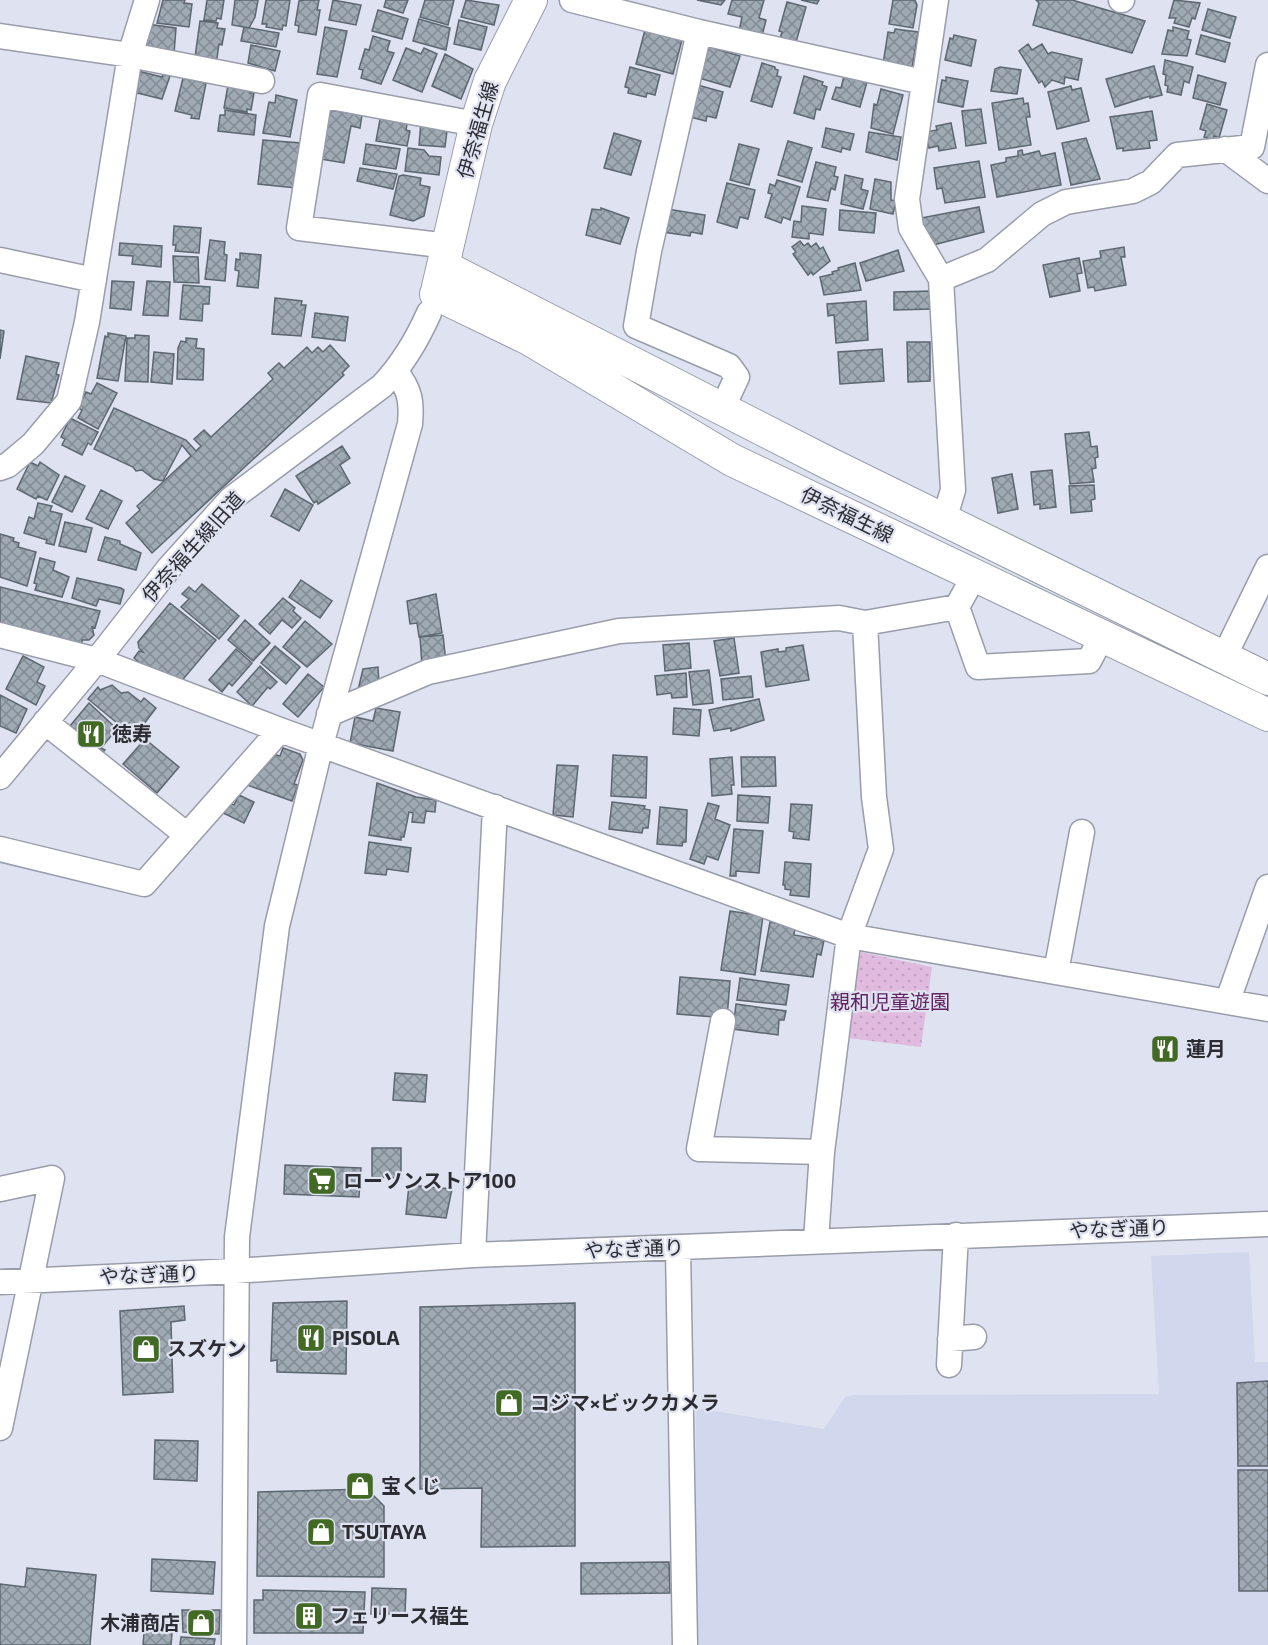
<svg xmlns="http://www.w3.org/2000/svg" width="1268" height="1645" viewBox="0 0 1268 1645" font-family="'Exo 2','Noto Sans JP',sans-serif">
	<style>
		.built { fill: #d1d7ec }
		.park { fill: url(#park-dots) }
		.building { fill: url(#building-cross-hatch); stroke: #5d6770; stroke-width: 1.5 }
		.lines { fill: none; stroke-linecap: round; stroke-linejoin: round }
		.minor-casing { stroke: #999daa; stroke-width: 27 }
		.major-casing { stroke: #999daa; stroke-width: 34 }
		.minor { stroke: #fff; stroke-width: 24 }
		.major { stroke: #fff; stroke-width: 32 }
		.labels { text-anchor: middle; stroke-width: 4.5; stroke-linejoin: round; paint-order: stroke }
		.street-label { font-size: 20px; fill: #2c2d32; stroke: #dfe3f1 }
		.poi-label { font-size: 20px; font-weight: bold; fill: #2c2d32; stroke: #dfe3f1; text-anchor: start }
		.park-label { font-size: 20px; fill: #622261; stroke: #dfe3f1 }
	</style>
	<defs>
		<pattern id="park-dots" width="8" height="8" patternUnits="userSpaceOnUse" patternTransform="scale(1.5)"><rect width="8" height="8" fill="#e1bbdf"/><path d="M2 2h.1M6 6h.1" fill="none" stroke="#c1a1c0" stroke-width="1.8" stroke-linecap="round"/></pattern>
		<pattern id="building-cross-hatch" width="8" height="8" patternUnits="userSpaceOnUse" patternTransform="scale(1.5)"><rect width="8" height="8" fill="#9faab4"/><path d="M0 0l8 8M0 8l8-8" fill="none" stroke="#828b93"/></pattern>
	</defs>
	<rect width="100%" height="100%" fill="#dfe3f1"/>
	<path class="built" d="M1249,1252L1255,1362H1268V1645H694L696,1408L824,1429L845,1397L853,1395L1159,1394L1151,1256Z"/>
	<path class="park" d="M861,952L932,967L921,1047L847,1038Z"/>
	<path class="building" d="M163,0H185L184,3L192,4L189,27L157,23Z
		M207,0H224L221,19L217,18L216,21L204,20Z
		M235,0H258L255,17L249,28L232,25Z
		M266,0H290L286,26L283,25L282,30L266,27L267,24H262Z
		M305,0H319L317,10H320L316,35L298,32L299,26L295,25L299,1Z
		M333,0L361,5L356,25L329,20Z
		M386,0H408L403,13L384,7Z
		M425,0H454L448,25L420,17Z
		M466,0L499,5L494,25L461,17Z
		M697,0H725L721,5Z
		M732,0H764L759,18L766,20L762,36L739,31L742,17L728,14Z
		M801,0H819L817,4Z
		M893,0H915L917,5L913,28L889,24Z
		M1036,0H1072L1145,21L1132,53L1033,25L1039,3Z
		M1174,0L1200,3L1195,19L1192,18L1189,27L1174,23L1176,18H1169Z
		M787,2L806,7L796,42L780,38L782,32L779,31Z
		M1208,9L1236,17L1230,38L1202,30Z
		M378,10L408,19L402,39L372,31Z
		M419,19L450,28L446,50L413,41Z
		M459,20L487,27L481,50L454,44Z
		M200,21L218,23L217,28L225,29L222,45L219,44L217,58L213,60L195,57Z
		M147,24L176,28L174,54L143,48Z
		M244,27L279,33L276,47L241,41Z
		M325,27L347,31L337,77L317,74Z
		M1173,27L1189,31L1187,39L1191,40L1187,56L1162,54L1168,30L1173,31Z
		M895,29L918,32L912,68L883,64L888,32L894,33Z
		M645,30L682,40L673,74L636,64Z
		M954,35L976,40L971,66L945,60L950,38L953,39Z
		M1201,35L1230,43L1225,62L1196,54Z
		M373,36L390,41L387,51L394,53L381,84L361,78L363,70L359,69L365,49L369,50Z
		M1028,44L1032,50L1042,44L1048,54L1052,52L1082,59L1078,80L1065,77L1064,84L1052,80L1045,87L1042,81L1039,83L1019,51Z
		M251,45L280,51L275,71L248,63Z
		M709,47L740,56L730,87L699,78Z
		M406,48L421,54L424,48L437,54L422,92L393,80Z
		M445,54L473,69L461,99L432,86Z
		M1165,60L1193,67L1189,83L1184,81L1181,95L1167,92L1168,86L1165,85L1166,75L1163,74Z
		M762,63L775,67V69L778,70L777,76L781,77L772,107L751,101Z
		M1154,66L1162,95L1150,98V96L1115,107L1106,79Z
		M630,67L660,75L655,95L647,93L646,97L628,93L629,88L625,87Z
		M1000,67L1021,70L1017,94L991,91L995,69Z
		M138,71L162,77L163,74L170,76L162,99L133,92Z
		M1198,75L1226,83L1220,105L1193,98Z
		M804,76L823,82L822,85L827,87L820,110L816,109L814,119L794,113Z
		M844,76L867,82L860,107L832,99L836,87L841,88Z
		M946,77L968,81L963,107L938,102L942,80L946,81Z
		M183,78L206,83L199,119L191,118L192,115L175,111Z
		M694,84L723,92L716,118L707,116L706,121L686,116Z
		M228,85L251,90L250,93H254L251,110L247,109V112L224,108Z
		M1071,86L1072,90L1081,88L1089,121L1057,129L1048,92Z
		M881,89L903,95L893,134L871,128L874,104L877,105Z
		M276,95L297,100L290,137L263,133L269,102L275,103Z
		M1023,98L1024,104L1028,103L1030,117H1026L1031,145L999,150L992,103Z
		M1207,104L1227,110L1219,138L1214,136L1213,140L1204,137L1206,131L1200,129Z
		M981,109L986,143L966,146L962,111Z
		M225,110L256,115L254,135L218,131L220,115H225Z
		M330,110L362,115L360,128L351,126L344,163L320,159Z
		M1152,111L1157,140L1149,141L1150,148L1123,151V148L1117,149L1110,117Z
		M381,114L408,118L406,130L410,131L407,146L376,141Z
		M421,121L448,123L445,147L419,145Z
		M951,123L956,148L939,151L938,146L929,148L926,132L937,130L936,126Z
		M826,128L854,134L850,150L842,148L841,152L822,147Z
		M869,132L901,137L897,160L866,152Z
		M614,133L641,141L631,175L604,168Z
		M1086,138L1100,179L1071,185L1062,143Z
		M263,140L301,143L296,188L258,184Z
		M788,141L812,148L802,182L778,175Z
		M366,144L400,149L396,169L363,164Z
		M739,144L759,149L749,185L730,180Z
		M408,148L424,150L429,156L441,157L439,175L405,171Z
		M1022,150L1023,155L1039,151L1041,156L1055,153L1061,185L997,197L991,165L1006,162V158L1018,156V151Z
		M979,161L985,197L945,203L942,188L937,189L934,168Z
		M816,162L836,167L834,176L838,177L835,190L831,188L828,201L807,197Z
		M360,168L397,174L393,189L357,181Z
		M403,175L421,178L420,185L430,187L424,216L413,221L390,215L399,176Z
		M845,175L863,179L861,189L868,191L863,209L841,204Z
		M875,179L891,182V200L896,201L893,214L870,209Z
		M777,180L800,187L790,220L783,217L781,223L765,217L772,194L768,193L770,184L775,186Z
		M727,183L755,190L748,219L740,217L737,228L717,222Z
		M802,206L826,209L823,235L809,233V239L792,237L794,221L801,222Z
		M979,207L984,232L929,246L921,218Z
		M601,208L629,218L620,244L586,235L592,209L601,210Z
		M667,209L705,215L702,234L691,232L690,236L663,232Z
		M840,210L876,213L874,233L839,230Z
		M174,226L201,228L199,253L175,251L176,245H173Z
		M210,240L225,242L224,254L227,255L225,281L205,279Z
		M800,241L804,246L808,243L811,247L816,243L820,249L823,247L830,261L813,275L811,272L808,275L793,254L796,252L792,247Z
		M120,243L162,246L161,267L132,264L133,256L119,255Z
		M1124,247L1125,257H1121L1126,285L1095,291L1094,287L1088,288L1083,261L1101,258L1100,251Z
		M898,250L904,271L866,281L860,263Z
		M240,253L261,255L258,288L237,286L239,271L235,270L236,259L240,260Z
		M173,256L198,257L199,283L174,282Z
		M1079,258L1082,273L1077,274L1080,291L1050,297L1043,265Z
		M855,263L861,290L824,295L820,277L833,274L832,272L839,270L838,268Z
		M112,281L134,282L131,310L110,308Z
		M147,281L170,282L168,316L143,315Z
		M183,285L210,287L209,304H203L202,321L180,319Z
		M930,291L933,309L894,310V292Z
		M275,298L302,301L301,305H306L301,336L272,334Z
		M866,301L868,340L836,343L834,315L828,316L827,304Z
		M315,313L348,317L345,341L312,337Z
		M0,330L4,331L0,359Z
		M108,333L126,336L118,381L97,378L105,336L108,337Z
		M135,335L149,336L148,382L125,381L127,338H135Z
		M186,338L197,339L196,348L204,349L203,380L177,379L178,348L181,341L186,342Z
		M907,342H930V381L908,382Z
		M330,345L349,366L342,373L344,375L152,553L126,523L140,510L137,506L191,456L182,445L163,481L154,479L142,470L136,471L133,467L94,449L114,408L186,440L196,451L201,446L194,439L204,430L211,437L273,379L268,373L279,363L284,368L307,347L312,353L318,347L323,352Z
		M882,349L884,381L840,384L838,352Z
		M154,352L174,354L172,384L151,382Z
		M26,356L59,363L56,374L59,375L51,403L17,399Z
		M97,383L117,393L98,429L78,418L82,410L78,408L86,392L91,394Z
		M70,418L98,432L91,445L88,443L82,455L62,445L65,439L61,437Z
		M1089,432L1091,447L1097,446L1098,457L1095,458L1096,468L1092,469L1094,482L1070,484L1065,434Z
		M342,446L350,458L340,465L350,483L318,504L317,501L314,503L296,476Z
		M30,462L38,466L40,462L59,475L47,500L38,496L36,499L17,489Z
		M1052,470L1056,507L1040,509V504L1034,505L1031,472Z
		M1012,474L1018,509L998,513L992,478Z
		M65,476L85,486L72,512L52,502Z
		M1094,485L1095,499L1091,500L1092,511L1071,513L1069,486Z
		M285,489L313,505L299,531L271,516Z
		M101,490L122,501L108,529L86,519Z
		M38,503L52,506L50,511L62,514L54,545L46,543L47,540L24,533L29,517L34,519Z
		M65,522L92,528L86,552L59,546Z
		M0,534L14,538L13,541L19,543L18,547L36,552L27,586L0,577Z
		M105,537L120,541V544L141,553L136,570L98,560Z
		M40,558L55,562L53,570L69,577L62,597L35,590L37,584L34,583Z
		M77,578L121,588L124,590L120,604L99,599L96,606L72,598Z
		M301,580L332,601L320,618L289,597Z
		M202,584L239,616L219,639L181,607L189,599L182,594L189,587L195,592Z
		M0,587L100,611L95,628L92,627L94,635L89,640H82V644L0,623Z
		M436,594L442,633L419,637L417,623L410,624L407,601Z
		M283,598L295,608L293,611L301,618L292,628L282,620L270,634L259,624Z
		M170,603L216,640L179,684L162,671L156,677L134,658L139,651L143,652L139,648L138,642Z
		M245,620L270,643L253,661L228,640Z
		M305,621L332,644L307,667L283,647Z
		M443,635L446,663L422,666L420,637Z
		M734,638L739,673L720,676L714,641Z
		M689,643L691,668L665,671L663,645Z
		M803,645L809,680L766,687L761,652L778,649V652L786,651V648Z
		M275,646L300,667L286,684L261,663Z
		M236,649L252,663L232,686L229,683L222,692L209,680Z
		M23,656L44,667L37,682L45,686L36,705L6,689Z
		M260,666L277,682L270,689L268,687L252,706L237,692Z
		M378,667L379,684L358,690L363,669Z
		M709,670L713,703L693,705L689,672Z
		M686,673L687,697L672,698L671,693L657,695L655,676Z
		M308,674L324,687L298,717L283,704Z
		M751,676L753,697L723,700L721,679Z
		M112,685L121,693L128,692L141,702L144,698L156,708L134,737L88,699L98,687L100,690Z
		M0,695L27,709L16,733L0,726Z
		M759,699L764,720L731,731V728L714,731L709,710Z
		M89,703L117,729L101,748L105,750L100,755L92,747L94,745L70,726Z
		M376,708L400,712L393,751L350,743L355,717L373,721Z
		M674,708L701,710L699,736L673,734Z
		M145,739L179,767L157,793L123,764Z
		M283,748L300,754L303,760L294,784L298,785L292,801L247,785L270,753L280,756Z
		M613,755L647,757L646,798L611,796Z
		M732,757L734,785H731L732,794L712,796L710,759Z
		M741,757H775L776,786L742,787Z
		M557,765L578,766L573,817L553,815Z
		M377,783L416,797L436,800L435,812L426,811L424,823L412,822L413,813L409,812L404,837H401V840L369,835Z
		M239,795L254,802L244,823L223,813L228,802L234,805Z
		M738,795L770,797L768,823L737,821Z
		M612,802L645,806L644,809L650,810L648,828H643L642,833L609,829Z
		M708,803L719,806L715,819L730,825L718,860L707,856L704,864L690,859Z
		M791,804L812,805L809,840L793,838L794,832L789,831Z
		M660,807L687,810L686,842H683L682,846L657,844Z
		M734,829L763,831L759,873L736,871V876H730Z
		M369,842L411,848L408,872L387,869L386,875L365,873Z
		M785,862L811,864L809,897L790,895L791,890L785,889V885H783Z
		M730,911L763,916L755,975L721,970Z
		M770,922L795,927L794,935L824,940L821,955L817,954L813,977L761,971Z
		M680,977L730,981L727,1018L677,1014Z
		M740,978L789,985L786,1005L737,1000Z
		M736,1004L786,1011L784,1020H779L778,1035L733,1029Z
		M395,1073L427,1075L425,1102L393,1100Z
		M372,1148H401V1178L372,1177Z
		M285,1165L361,1168L359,1197L284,1194Z
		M409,1185L452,1189L446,1218L406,1214Z
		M347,1301L346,1374L277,1372V1360L271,1361L273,1303Z
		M575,1303V1546L481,1547L482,1488L420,1489V1307Z
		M184,1306L185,1320L171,1322L173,1392L123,1395L120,1311Z
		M1268,1381V1466H1238L1237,1383Z
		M155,1440L198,1441L197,1481L154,1479Z
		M1238,1470H1268V1591H1239Z
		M367,1489L384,1506V1577L257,1576L258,1492Z
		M152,1559L215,1562L213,1594L151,1591Z
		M669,1562L670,1593L581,1594V1563Z
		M27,1568L96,1575L90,1645H0V1584L25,1587Z
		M372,1588L406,1589L405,1614H371Z
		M263,1590L365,1592L363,1633H254V1600H263Z
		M182,1610H220L219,1634L183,1632Z
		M145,1621L173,1623L171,1645H143Z
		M181,1637L215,1639L214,1645H180Z"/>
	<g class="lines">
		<g class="minor-casing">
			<path id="minor" d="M572,0L699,32L923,82
				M936,0L907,199L911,228L941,279L953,490L944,520
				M1121,0H1122
				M699,32L649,251L636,326L729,366L737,377L722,409
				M0,36L130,55L262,81
				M1225,149L1268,181
				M448,246L299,228L320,95L476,124
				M0,260L94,280
				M941,279L987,260L1042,214L1066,202L1133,191L1151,182L1177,155L1252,147L1268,65
				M0,468L8,465L33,444L69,401L87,322L130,55L147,0
				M974,576L957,607L978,667L1089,661L1101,638
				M0,635L97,660L280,730L849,936L1268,1009
				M1224,657L1268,567
				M329,714L428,672L619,631L839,618L865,623L957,607
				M45,722L187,835
				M0,777L97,660L169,568L231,499L382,386C402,365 417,340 429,313
				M0,849L144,884L280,730
				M1056,972L1082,832
				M1228,1000L1268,887
				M723,1021L699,1149L822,1152
				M0,1189L52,1178L0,1428
				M816,1241L822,1152L849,936L881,849L874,797L865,623
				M678,1248L685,1645
				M473,1255L495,807
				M0,1282L235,1271L473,1255L1268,1224
				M950,1339L974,1337
				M949,1365L956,1235
				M234,1645L237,1237L277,926L321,745L410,424C412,401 410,390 396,372"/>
		</g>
		<g class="major-casing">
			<path id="major" d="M443,266L828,463L1268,679
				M438,287L476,124L490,81L531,0
				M436,294L529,339L732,460L1268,715"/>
		</g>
		<use href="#minor" class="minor"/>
		<use href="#major" class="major"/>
	</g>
	<defs>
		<g id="restaurant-square" transform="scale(1.5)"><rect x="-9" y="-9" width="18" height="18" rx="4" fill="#436a25" stroke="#dfe3f1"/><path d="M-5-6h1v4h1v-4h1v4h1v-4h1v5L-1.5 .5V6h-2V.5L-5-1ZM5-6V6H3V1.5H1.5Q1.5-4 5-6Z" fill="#fff"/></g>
		<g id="supermarket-square" transform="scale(1.5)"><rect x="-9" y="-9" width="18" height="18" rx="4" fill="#436a25" stroke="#dfe3f1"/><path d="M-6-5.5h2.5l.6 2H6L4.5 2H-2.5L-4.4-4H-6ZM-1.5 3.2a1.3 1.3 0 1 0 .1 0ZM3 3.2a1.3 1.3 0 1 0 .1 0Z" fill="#fff"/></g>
		<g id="shop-square" transform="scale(1.5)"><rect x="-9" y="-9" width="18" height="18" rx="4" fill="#436a25" stroke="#dfe3f1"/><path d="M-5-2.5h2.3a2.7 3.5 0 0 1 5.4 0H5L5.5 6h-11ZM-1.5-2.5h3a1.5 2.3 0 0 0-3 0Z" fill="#fff"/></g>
		<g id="building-square" transform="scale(1.5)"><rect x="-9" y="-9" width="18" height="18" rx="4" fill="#436a25" stroke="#dfe3f1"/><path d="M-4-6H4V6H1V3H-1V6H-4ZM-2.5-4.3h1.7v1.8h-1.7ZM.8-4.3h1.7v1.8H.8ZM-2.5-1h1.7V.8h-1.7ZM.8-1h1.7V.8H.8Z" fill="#fff"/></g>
	</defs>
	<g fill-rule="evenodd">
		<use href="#restaurant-square" x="91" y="734"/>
		<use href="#restaurant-square" x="1165" y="1049"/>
		<use href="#supermarket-square" x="322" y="1181"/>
		<use href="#restaurant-square" x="311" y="1338"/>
		<use href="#shop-square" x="146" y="1349"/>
		<use href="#shop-square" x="509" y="1403"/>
		<use href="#shop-square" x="360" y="1486"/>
		<use href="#shop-square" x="321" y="1532"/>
		<use href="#building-square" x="309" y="1616"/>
		<use href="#shop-square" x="201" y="1623"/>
	</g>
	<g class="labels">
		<g class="street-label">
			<text transform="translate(478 130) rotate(-74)" y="7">伊奈福生線</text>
			<text transform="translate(847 515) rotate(26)" y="7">伊奈福生線</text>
			<text transform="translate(193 547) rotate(-48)" y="7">伊奈福生線旧道</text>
			<text transform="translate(1119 1229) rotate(-2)" y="7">やなぎ通り</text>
			<text transform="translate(634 1249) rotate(-2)" y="7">やなぎ通り</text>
			<text transform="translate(149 1275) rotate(-2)" y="7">やなぎ通り</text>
		</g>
		<g class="poi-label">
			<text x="112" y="741">徳寿</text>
			<text x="1186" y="1056">蓮月</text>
			<text x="343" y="1188">ローソンストア100</text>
			<text x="332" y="1345">PISOLA</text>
			<text x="167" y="1356">スズケン</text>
			<text x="530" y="1410">コジマ×ビックカメラ</text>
			<text x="381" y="1493">宝くじ</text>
			<text x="342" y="1539">TSUTAYA</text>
			<text x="330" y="1623">フェリース福生</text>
			<text x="180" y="1630" text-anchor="end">木浦商店</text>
		</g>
		<g class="park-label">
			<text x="890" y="1009">親和児童遊園</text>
		</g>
	</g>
</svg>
